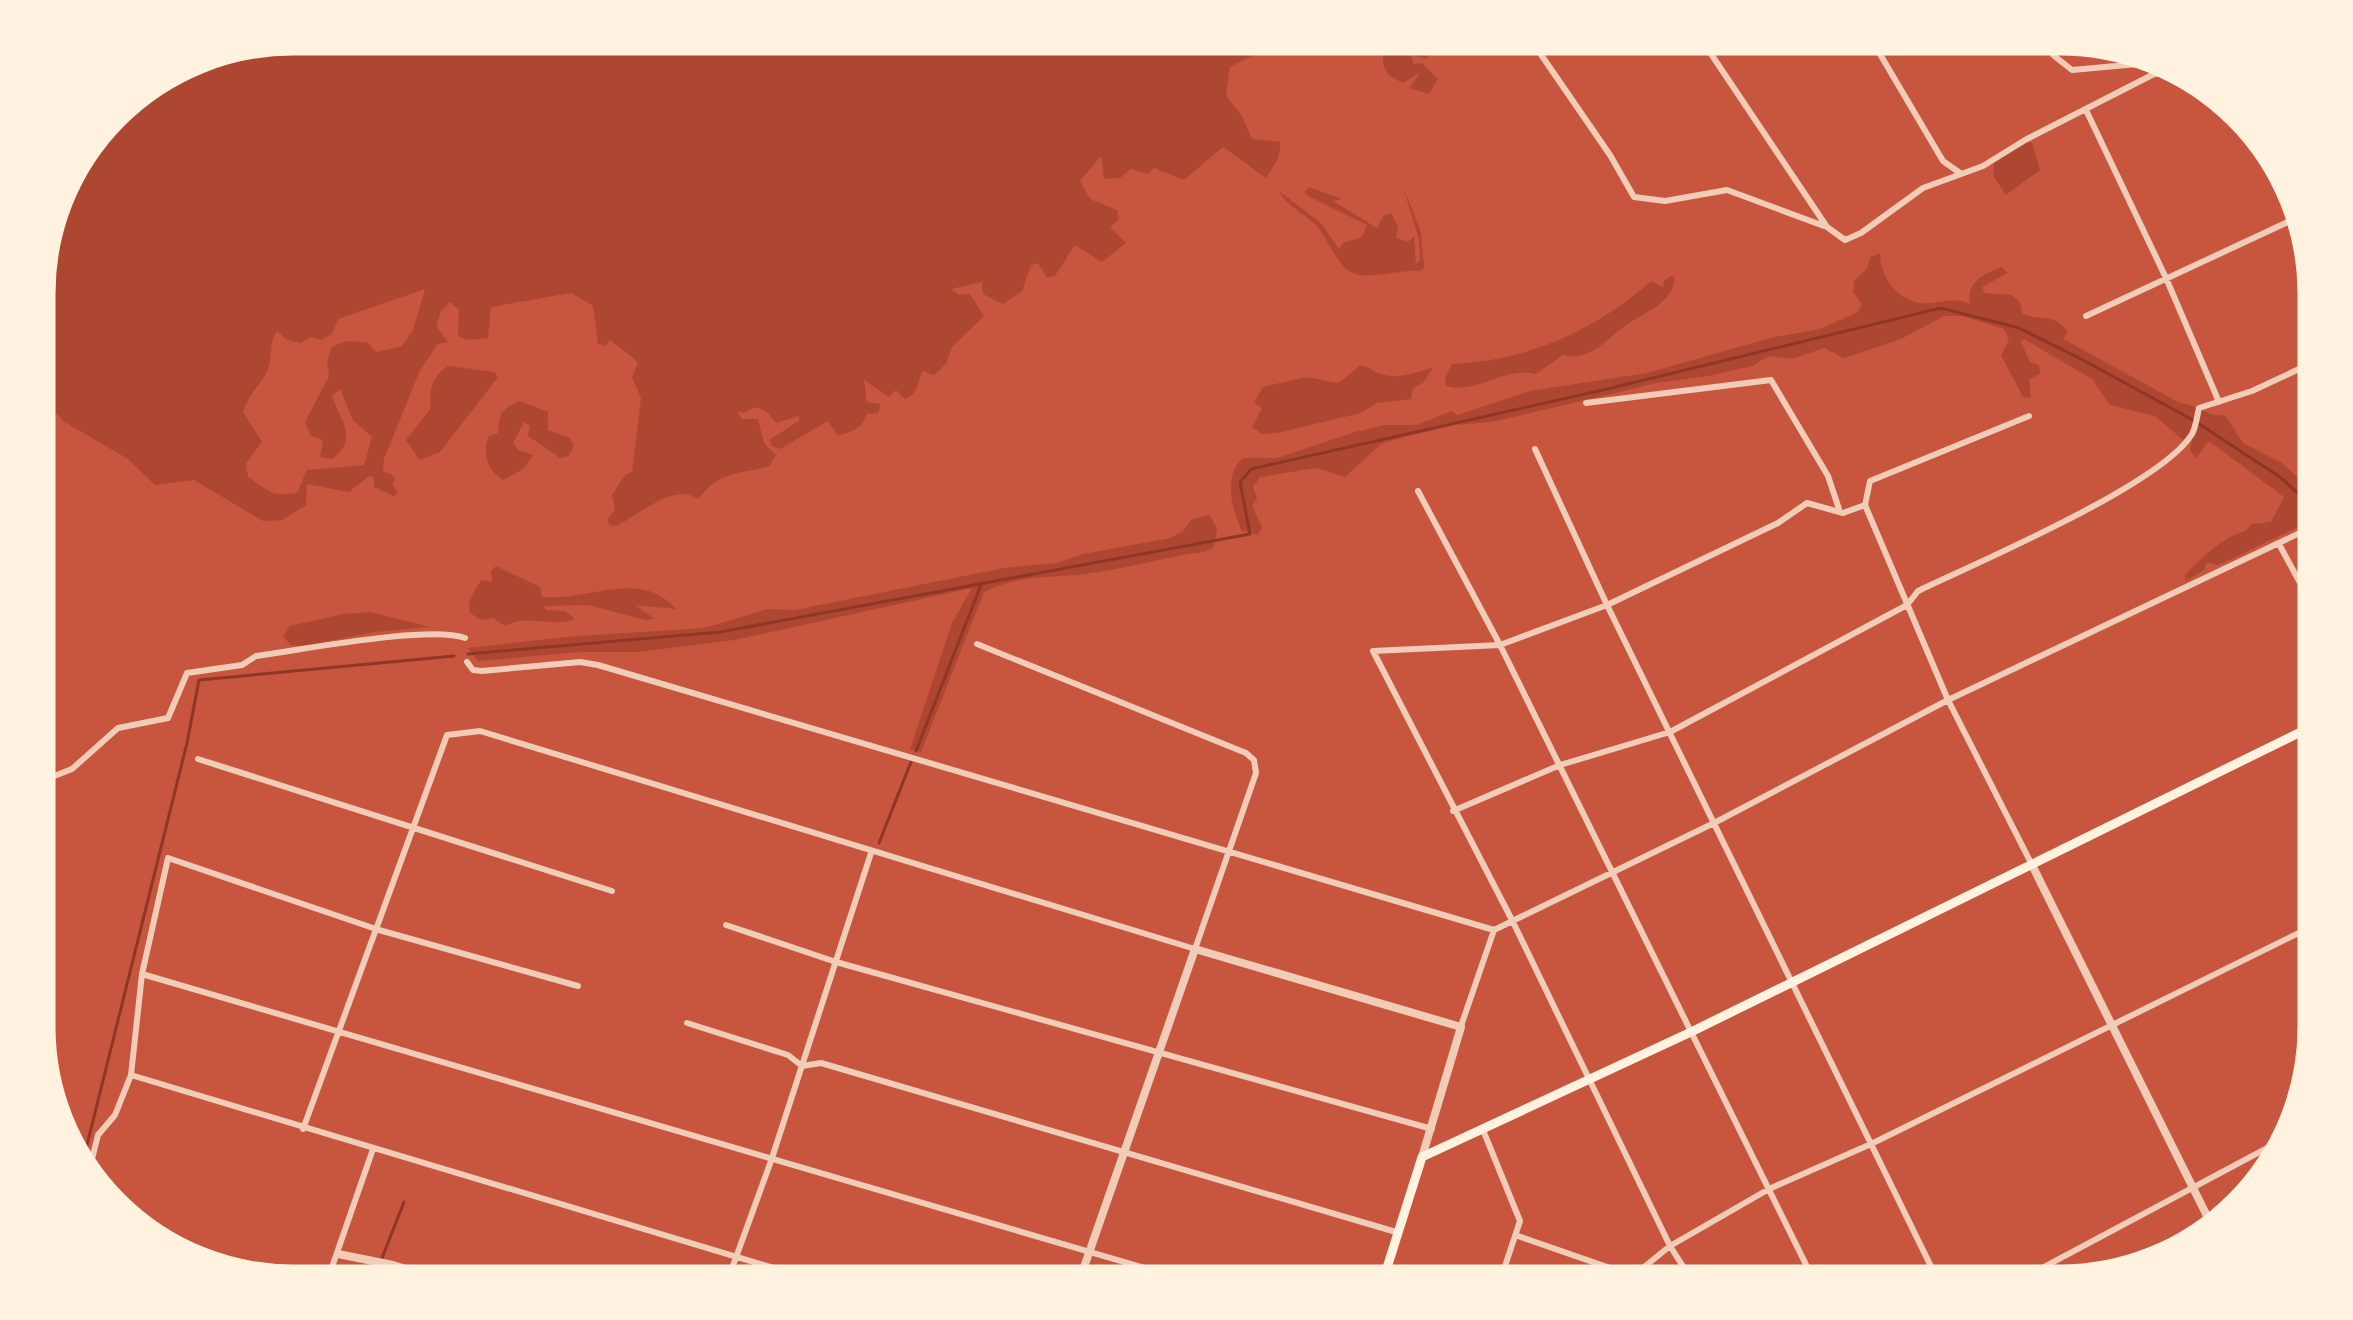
<svg xmlns="http://www.w3.org/2000/svg" width="2353" height="1320" viewBox="0 0 2353 1320" font-family="'Fira Sans Condensed',sans-serif">
	<style>
		.green { fill: #ae4732; fill-rule: evenodd }
		.lines { fill: none; stroke-linecap: round; stroke-linejoin: round }
		.stream { stroke: #8f3625; stroke-width: 3 }
		.minor { stroke: #f1ccb7; stroke-width: 6 }
		.tertiary { stroke: #f1ccb7; stroke-width: 8 }
		.secondary { stroke: #fff3e0; stroke-width: 9 }
		.rim { fill: none; stroke: #fff3e0; stroke-width: 15 }
	</style>
	<rect width="100%" height="100%" fill="#c8553d"/>
	<path class="green" d="M293,27H1305L1324,40L1305,55L1282,40L1230,67L1226,96L1242,116L1252,139L1281,142L1278,159L1266,178L1223,147L1184,180L1154,168L1148,174L1131,169L1120,178L1104,179L1101,156L1080,181L1090,199L1117,210L1119,219L1110,227L1126,243L1102,262L1075,245L1055,276L1047,278L1038,263L1031,265L1022,291L1003,304L983,294L982,282L951,289L960,295L970,294L984,316L952,347L946,364L934,375L923,371C916,383 920,392 905,399L896,390L889,397L864,380L867,402L881,404L878,413L867,414C861,429 854,431 838,436L828,421L780,449L772,446L769,440L799,421V416L776,423L766,411L755,407L744,413L737,411L742,419H758L764,443L776,455L769,466C741,474 716,472 699,499C673,482 641,514 616,526L610,525L607,520L615,510L612,495L625,475L632,472L641,398L632,377L638,362L610,340L605,346L598,344L593,306L571,293L491,307L488,338L467,340L458,336L459,310L450,302L441,311L436,326L448,342L438,344L420,370L384,459L383,472L392,474L395,480L392,485L398,492L394,496L374,487V477L369,476L349,492L307,484L306,505L282,520L263,521L194,480L155,485L128,459L63,421L29,380V259L55,175L117,93L192,47L215,42L224,51L247,50L263,33ZM425,289L413,330L402,346L376,352L367,342L346,341L332,347L327,361L329,376L305,422L311,436L323,440L320,457L332,459C360,438 340,421 332,396L340,389L352,419L372,437L364,465L307,470L297,493C268,496 272,492 248,477L246,463L262,442L243,412C248,394 261,385 268,369C273,355 268,345 277,331L287,340L301,343L311,337L321,340L332,334L338,319Z
		M1401,40L1422,53L1430,52L1427,59L1411,55L1414,64L1422,63L1438,79L1429,94L1410,88L1420,72L1403,83C1388,76 1382,72 1383,53Z
		M2021,139L2032,143L2040,170L2006,195L1994,177L1993,156Z
		M1309,187L1342,199L1333,201L1377,228L1383,216L1391,213L1398,227L1396,238L1408,242L1414,236L1416,264L1420,261L1419,240L1403,187L1421,232L1424,267L1421,271C1402,269 1370,279 1355,274C1339,269 1329,242 1319,229C1308,214 1287,208 1279,191L1322,224L1339,249L1343,243L1362,237L1367,225L1308,196L1304,192Z
		M1880,253C1880,275 1895,299 1921,303C1938,305 1952,295 1970,304C1966,282 1984,273 2002,267L2008,273L1982,287L1985,293L2011,295L2020,302L2022,313C2043,323 2048,310 2068,331L2063,339L2180,403C2198,405 2206,417 2225,415L2243,443L2282,463L2325,502V514L2225,562L2217,565L2207,562L2204,570L2185,581V575C2202,558 2222,537 2246,531L2251,524L2271,522L2284,497L2209,441L2196,458L2190,450L2192,440L2182,439L2155,416L2110,405L2092,379L2024,339L2021,342L2030,362L2039,365L2040,374L2029,379L2031,398L2023,397L2001,355L2009,340L2004,329L1963,316H1944L1901,339L1844,358L1824,348L1792,359L1769,356L1752,366L1708,376L1657,383L1492,422L1454,425L1404,437L1381,444L1345,477L1316,468L1260,477L1253,487L1257,498L1252,506L1262,527L1258,535L1242,531C1232,508 1222,477 1243,458H1277L1355,432L1385,425H1417L1451,411L1457,415L1530,391L1647,373L1770,338L1820,329L1858,312L1862,304L1853,292L1854,281L1867,269L1870,257Z
		M1674,275C1676,300 1650,310 1631,322C1608,335 1594,362 1563,355L1536,374C1505,366 1477,395 1446,386L1445,378L1452,364C1526,361 1595,331 1651,281L1663,287L1664,280Z
		M1361,365C1369,367 1374,372 1381,374C1398,380 1417,372 1434,367L1423,383L1413,388L1411,399L1377,403L1361,413L1277,433L1262,434L1252,427L1262,408L1254,403L1263,387L1306,377L1338,383Z
		M448,366L494,372L498,377L440,452L419,460L406,440L431,408C428,391 433,375 448,366Z
		M520,401L548,412V430L570,438L574,445L569,456L560,458L528,436L530,426L524,422L513,443L518,450L534,455L523,469L503,480C488,470 481,454 489,436L498,433C500,415 498,410 520,401Z
		M1210,515L1217,529L1214,547L1204,552C1168,556 1134,567 1098,572C1061,579 1019,573 984,592L921,752L910,749L952,623L972,588L734,640L638,652H580L478,661L468,648L564,637L704,628L768,609L795,610L1004,568L1057,563L1083,554L1170,538L1183,531L1192,519Z
		M496,566L540,587L542,597C590,601 640,568 676,609L635,605L655,619L646,620L588,605L544,606L546,610L565,611L575,619C552,628 527,613 505,626L493,618L481,620L470,613L469,601L481,580L492,582L491,571Z
		M371,612L430,627L375,632L303,646L291,645L283,637L290,626L343,614Z"/>
	<g class="lines">
		<path class="stream" d="M468,654L720,632L1250,534L1240,482L1251,469L1603,390L1941,308L2019,328L2081,359L2193,420L2280,477L2319,512
			M916,751L981,585
			M879,843L911,762
			M78,1181L187,743L199,680L454,656
			M382,1258L404,1202
			M368,1293L378,1267"/>
		<path class="minor" d="M1522,27L1610,155L1634,197L1665,201L1727,190L1824,226
			M1693,27L1827,227L1845,240L1861,233L1923,188L1983,166L2025,140L2154,74L2198,68
			M1864,27L1943,161L1960,173
			M2035,27L2053,55L2072,70L2160,62L2184,66
			M2086,110L2166,278L2219,402
			M2086,316L2305,214
			M1586,403L1771,380L1828,476L1839,509
			M1535,449L1607,605L1944,1293
			M1418,491L1500,645L1820,1293
			M1865,505L1948,700L2032,865
			M2279,544L2325,629
			M467,662L473,670L482,671L580,662L598,665L1494,930
			M198,759L612,891
			M29,786L72,769L118,728L168,718L187,673L242,665L256,656C300,650 430,625 465,638
			M1453,811L1560,765L1670,732L1907,605L1918,591C1978,562 2161,485 2192,434C2196,427 2197,416 2199,408L2252,391L2325,357
			M726,925L836,962L1432,1129
			M142,974L1230,1293
			M687,1023L788,1055L802,1066L821,1063L1396,1232
			M1461,1026L1494,930L1714,823L1948,700L2325,521
			M131,1075L857,1293
			M303,1129L447,735L480,731L1195,949L1256,773L1254,760L1246,753L977,644
			M1483,1130L1520,1221L1496,1293
			M85,1187L98,1135L115,1115L131,1075L142,974L168,858L379,930L578,986
			M1518,1236L1633,1276
			M1997,1292L2299,1131
			M323,1293L373,1149
			M723,1293L771,1161L871,853
			M1628,1293L1633,1276L1670,1246L1769,1189L1871,1144L2325,920
			M1700,1293L1670,1246L1513,922L1373,651L1500,645L1607,605L1778,523L1807,503L1843,513L1865,505L1870,481L2029,416"/>
		<path class="tertiary" d="M2032,865L2218,1238
			M338,1254L393,1265L484,1293
			M1075,1293L1195,949L1461,1027L1422,1157"/>
		<path class="secondary" d="M1379,1293L1422,1157L1691,1032L2325,720"/>
	</g>
	<path d="M0 0H2353V1320H0ZM293 48H2060A245 245 0 0 1 2305 293V1027A245 245 0 0 1 2060 1272H293A245 245 0 0 1 48 1027V293A245 245 0 0 1 293 48Z" fill="#fff3e0" fill-rule="evenodd"/>
	<path class="rim" d="M293 48H2060A245 245 0 0 1 2305 293V1027A245 245 0 0 1 2060 1272H293A245 245 0 0 1 48 1027V293A245 245 0 0 1 293 48Z"/>
</svg>
